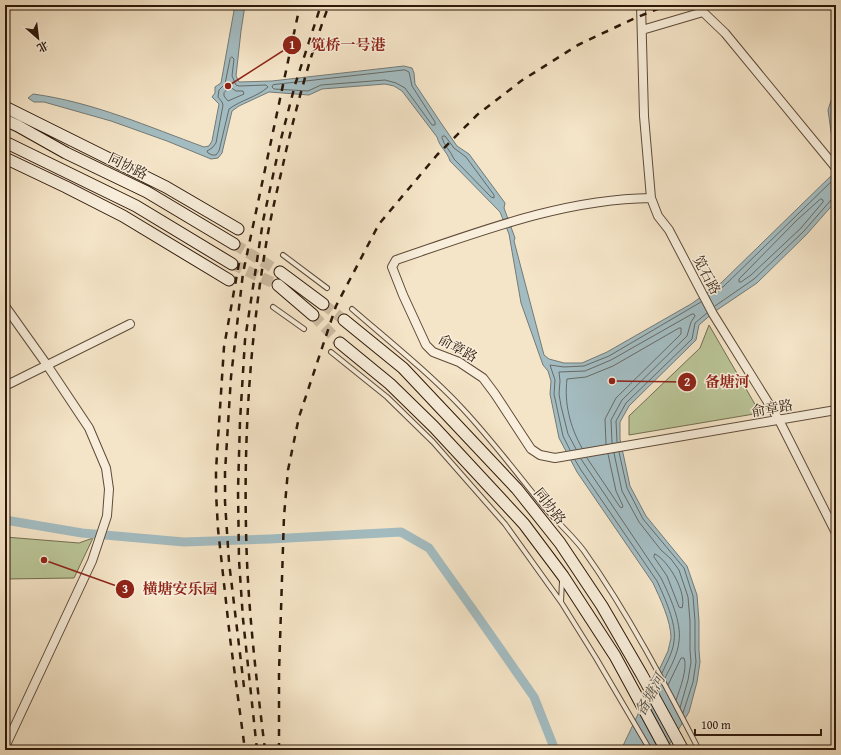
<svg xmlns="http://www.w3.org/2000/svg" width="841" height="755" viewBox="0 0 841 755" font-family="'Gentium Book Plus','Noto Serif SC',serif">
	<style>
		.green { fill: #bac597; stroke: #746e50 }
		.water { fill: #a3bcc1; stroke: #747a77 }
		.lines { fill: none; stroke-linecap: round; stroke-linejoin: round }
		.shore { stroke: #686a65; stroke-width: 1 }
		.canal { stroke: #a3bcc1; stroke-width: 9 }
		.secondary-tunnel { stroke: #cdbca2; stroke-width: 11; stroke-dasharray: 11 5.5; stroke-linecap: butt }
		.lane-casing { stroke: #5f4b39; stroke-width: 6 }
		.street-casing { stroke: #5f4b39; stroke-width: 10 }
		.secondary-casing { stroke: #2d1809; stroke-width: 13 }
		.lane { stroke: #f8eedb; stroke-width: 4 }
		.street { stroke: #f8eedb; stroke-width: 8 }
		.secondary { stroke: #f8eedb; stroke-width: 11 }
		.rail { stroke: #2d1809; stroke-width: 2.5; stroke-dasharray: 7 7; stroke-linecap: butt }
		.labels { text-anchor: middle; stroke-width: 3; stroke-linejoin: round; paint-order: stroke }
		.street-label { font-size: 14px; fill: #2d1809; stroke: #f8eedb }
		.water-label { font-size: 15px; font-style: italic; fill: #565149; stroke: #f8eedb }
		.leader { fill: none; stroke: #8f2418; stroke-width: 1.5 }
		.callout-dot { fill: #8f2418; stroke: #f8eedb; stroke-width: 1.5 }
		.mark-label { font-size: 12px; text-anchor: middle; font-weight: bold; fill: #fff }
		.callout-label { font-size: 15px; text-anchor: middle; font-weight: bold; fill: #8f2418; stroke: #f8eedb; stroke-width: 3; stroke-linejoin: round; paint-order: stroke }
	</style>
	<rect width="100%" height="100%" fill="#f5e5c8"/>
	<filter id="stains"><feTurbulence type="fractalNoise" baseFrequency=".005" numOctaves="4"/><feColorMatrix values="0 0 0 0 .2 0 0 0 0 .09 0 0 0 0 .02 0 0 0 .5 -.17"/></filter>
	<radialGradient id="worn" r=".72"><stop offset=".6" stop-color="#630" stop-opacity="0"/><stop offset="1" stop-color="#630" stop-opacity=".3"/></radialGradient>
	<path class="green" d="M709,325L760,413L629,435V416L700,348Z
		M5,537L79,543L93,538L74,578L5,579Z"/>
	<path class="water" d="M235,5H245L241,31L236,76L239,82L272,81L404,66L412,68L414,73L415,84L441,123L457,146L469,154L505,203L504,208L515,238L514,241L544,355L549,359L564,363H582L607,352L691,304L721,283L835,172L834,153L828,110L836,85V201L807,234L757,283L714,312L699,325L696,340L629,406L620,422V439L630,486L646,516L687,566L697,595L699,621V650L700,662L697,682L689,712L666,750H621L668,651C669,647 670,642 671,638C671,621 660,598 653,583L577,472L559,438L550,394L551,381L548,371L543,365L521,303L509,234L500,212L450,161C447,151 440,148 437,137L402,91L394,86L385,84L322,89L309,95L269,92L239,106L232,111L222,153L218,158L211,159L167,141L111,121L44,102H34L28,98L33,94C93,102 149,127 204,147L209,146L212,141L219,104L212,97L215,93V87L221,83Z"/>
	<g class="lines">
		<path class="shore" d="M232,57L234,59L232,76L236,85L239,86L266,85L268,87C257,97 241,100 229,109L219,151L216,155H212L208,153L207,151L212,148L216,143L223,105L222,102L218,97L219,90L225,84L230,59Z
			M405,70L409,72L412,86L435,122V125H432L405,88L396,83L385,80L321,85L308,91L274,89L272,87L273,85Z
			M230,87L236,91H243L244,94L228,101L224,96V93Z
			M443,136H445L454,148L466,157L494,195V198L491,197L454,159C451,151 444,146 442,138Z
			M821,199L823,200V202L801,228L751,275L741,282H739V279L797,220Z
			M709,296L724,286L836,177
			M715,306L754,279L804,231L831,200L836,198
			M617,442L616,421L626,403L692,339L695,323L707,313
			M582,448C570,427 564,403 567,379L586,377L613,366L679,328H681V334L616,398L605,419L606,444
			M576,449L568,434L561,406L559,394L560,381L559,372L585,371L611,360L692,314H694L695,316L691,322L687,336L622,400L611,420L612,443
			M570,450L563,436L554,394L555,380L550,365L564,367L584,366L609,356L701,302
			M619,452L627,488L643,519L684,568L693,596L695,621V650L696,662L693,682L683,713
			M614,453L622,491L639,522L661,550L671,559L679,570L688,597L690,621V650L691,662L688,680L680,708
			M587,458L620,507L622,508L623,506L616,491L608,454
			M581,459L661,578C669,594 682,623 679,641C678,654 671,666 665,678
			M575,460L581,470L657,581C664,596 677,624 674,641C673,652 667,662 662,673
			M655,554C669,561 687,593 682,608L679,607L667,576L654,557Z
			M668,685L681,658H684C688,668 680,689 676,700"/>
		<path class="canal" d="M5,520L82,533L184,542L270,539L401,532L429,548L476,614L534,697L555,750"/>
		<path class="secondary-tunnel" d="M234,244L280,272
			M232,264L278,285
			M323,304L344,320
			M313,315L340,343"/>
		<g class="lane-casing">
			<path id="lane" d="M283,255L327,288
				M273,307L304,329
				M352,309C389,341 428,372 462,408C492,440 518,475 545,508C558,523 573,536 584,551C628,613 664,682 699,750
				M331,352L387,397L433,442L505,524L561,602L596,658L650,750
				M561,602L562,581"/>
		</g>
		<g class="street-casing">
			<path id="street" d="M641,5L644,116L651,198L658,216L669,230L713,314L779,420L836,533
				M642,30L703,12L725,33L836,168
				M651,198C563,199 479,232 396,260L392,267L403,295L426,345L433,352L459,362L483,378L495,394L531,449L540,455L555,458L836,410
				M5,306L47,365L89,428L106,468L109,489L107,516L92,561L5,747
				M5,386L130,324"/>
		</g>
		<g class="secondary-casing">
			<path id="secondary" d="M5,107L166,187L238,229
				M5,120L18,126L66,153L147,192L234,244
				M5,142L136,206L232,264
				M5,158L66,187L123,216L229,280
				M280,272L323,304
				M278,285L313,315
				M344,320L403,368L517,489L560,543L602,606L642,675L683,750
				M340,343L390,384L434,427L524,524L563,576L615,656L666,750"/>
		</g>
		<use href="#lane" class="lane"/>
		<use href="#street" class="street"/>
		<use href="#secondary" class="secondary"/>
		<path class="rail" d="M239,263L224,347L216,470V493L218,529L230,638L245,750
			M244,687L229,562L225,502V472L231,377L243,273L300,5
			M257,750L243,619L239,560L238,490L240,421L245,340L263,221L281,139L295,85L321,5
			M265,750C256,676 247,602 246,527C244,435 250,342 265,251C270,217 279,184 286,151C298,101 311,52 329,5
			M279,750V673L284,516L288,470L299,417L336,306L379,224L437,155L477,115L521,81L578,45L635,18L668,5"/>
	</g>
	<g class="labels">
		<g class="street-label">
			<text transform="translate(128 166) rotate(26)" y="5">同协路</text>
			<text transform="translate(707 275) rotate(62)" y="5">笕石路</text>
			<text transform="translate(458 348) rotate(29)" y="5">俞章路</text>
			<text transform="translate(772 408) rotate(-10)" y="5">俞章路</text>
			<text transform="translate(550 506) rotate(52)" y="5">同协路</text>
		</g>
		<g class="water-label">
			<text transform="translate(650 695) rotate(-61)" y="5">备塘河</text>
		</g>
	</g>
	<path class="leader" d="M228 86L292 45M612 381L687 382M44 560L125 589"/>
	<g class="callout-dot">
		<circle cx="228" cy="86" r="4"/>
		<circle cx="612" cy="381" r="4"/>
		<circle cx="44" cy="560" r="4"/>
		<circle cx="292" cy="45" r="10"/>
		<circle cx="687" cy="382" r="10"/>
		<circle cx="125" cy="589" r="10"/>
	</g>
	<g class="mark-label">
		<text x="292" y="49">1</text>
		<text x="687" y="386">2</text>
		<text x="125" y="593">3</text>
	</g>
	<g class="callout-label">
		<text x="348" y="50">笕桥一号港</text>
		<text x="727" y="387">备塘河</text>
		<text x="180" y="594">横塘安乐园</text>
	</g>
	<rect width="841" height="755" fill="none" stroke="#f5e5c8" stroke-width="20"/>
	<rect x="6" y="6" width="829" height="743" fill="none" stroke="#2d1809" stroke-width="2"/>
	<rect x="10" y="10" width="821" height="735" fill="none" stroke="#2d1809"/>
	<g transform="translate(38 38) rotate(152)" stroke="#f8eedb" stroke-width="3" paint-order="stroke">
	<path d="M0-3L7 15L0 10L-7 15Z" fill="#2d1809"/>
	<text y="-6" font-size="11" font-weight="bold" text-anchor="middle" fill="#2d1809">北</text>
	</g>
	<path d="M695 729v6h126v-6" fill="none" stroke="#2d1809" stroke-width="2"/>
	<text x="701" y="729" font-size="12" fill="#2d1809" stroke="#f8eedb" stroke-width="3" paint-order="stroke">100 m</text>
	<rect width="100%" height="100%" filter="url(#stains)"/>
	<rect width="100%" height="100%" fill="url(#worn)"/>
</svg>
